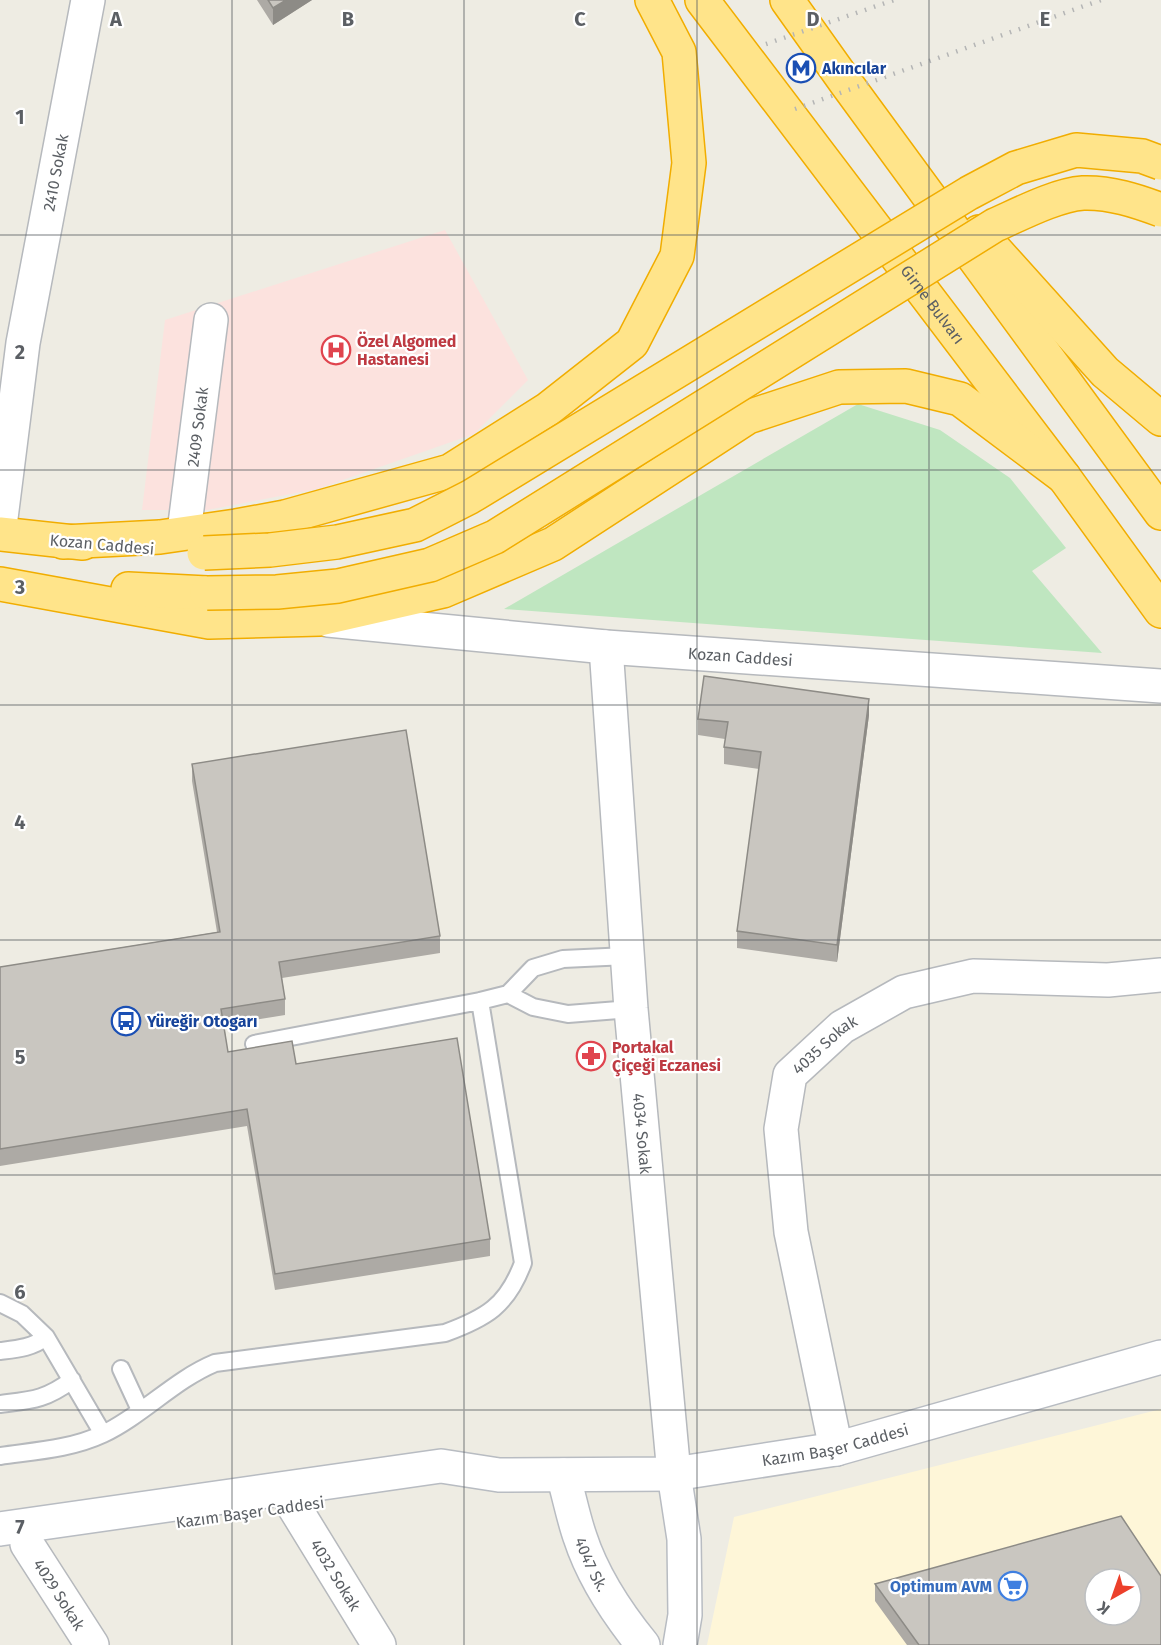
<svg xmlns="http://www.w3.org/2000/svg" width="1161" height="1645" viewBox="0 0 1161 1645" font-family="'Fira Sans',sans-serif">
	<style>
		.commercial { fill: #fef6d8; fill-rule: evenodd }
		.medical { fill: #fce2de }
		.green { fill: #bfe6c0 }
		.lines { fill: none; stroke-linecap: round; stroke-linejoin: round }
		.lane-casing { stroke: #b6b9bd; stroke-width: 20 }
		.street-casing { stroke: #b6b9bd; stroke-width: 36 }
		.secondary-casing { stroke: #b8bcc2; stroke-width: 36 }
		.highway-casing { stroke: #f1ad00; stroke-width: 36 }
		.lane { stroke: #fff; stroke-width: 16 }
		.street { stroke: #fff; stroke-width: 33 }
		.secondary { stroke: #fff; stroke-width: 33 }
		.highway { stroke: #ffe48a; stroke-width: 33 }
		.rail { stroke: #b4b5b5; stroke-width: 4.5; stroke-dasharray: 1.5 8; stroke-linecap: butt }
		.highway-bridge-casing { stroke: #f1ad00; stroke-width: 36; stroke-linecap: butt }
		.highway-bridge { stroke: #ffe48a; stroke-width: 33 }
		.wall { fill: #adaaa5 }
		.shaded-wall { fill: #8d8b86 }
		.building { fill: #c9c6c0; stroke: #8d8b86; stroke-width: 1.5; fill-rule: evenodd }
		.grid { fill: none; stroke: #5b5f64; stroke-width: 1.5; stroke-opacity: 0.55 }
		.labels { text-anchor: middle; stroke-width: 4.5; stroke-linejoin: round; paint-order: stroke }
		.transit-label { font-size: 16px; font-weight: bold; fill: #164399; stroke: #fff; text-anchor: start }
		.street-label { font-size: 16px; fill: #5b5f64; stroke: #fff }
		.health-label { font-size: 16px; font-weight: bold; fill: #be3a42; stroke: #fff; text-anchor: start }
		.shop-label { font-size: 16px; font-weight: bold; fill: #366cbe; stroke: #fff; text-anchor: end }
		.grid-label { font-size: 20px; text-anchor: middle; font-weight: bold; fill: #5b5f64; stroke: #fff; stroke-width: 4.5; stroke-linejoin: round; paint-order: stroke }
	</style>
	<rect width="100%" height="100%" fill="#eeece3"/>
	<path class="commercial" d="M1161,1409V1645H707L734,1517ZM1095,1579H1131V1615H1095Z"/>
	<path class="medical" d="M445,230L528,380L474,434L317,489L207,510H142L165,320Z"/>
	<path class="green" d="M858,404L940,430L1010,478L1066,548L1032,571L1102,653L504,609Z"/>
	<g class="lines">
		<g class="lane-casing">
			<path id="lane" d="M508,994L533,1007L568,1014L631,1009
				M254,1044L480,1001L508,994L533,968L563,959L627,956
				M0,1303L22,1314L46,1337L103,1434
				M0,1351C17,1349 32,1348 46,1337
				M121,1369L140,1410
				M0,1404C32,1400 45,1400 72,1380
				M0,1456C35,1451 71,1449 103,1434C143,1415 174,1380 215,1363L445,1333C486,1318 507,1306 523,1263L480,1001"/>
		</g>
		<g class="street-casing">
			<g id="street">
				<path id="s1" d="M0,526L23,343L88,0"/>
				<path id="s2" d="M184,532L211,320"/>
				<path id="s3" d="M328,620L606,647L1161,686"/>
				<path id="s4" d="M606,647L631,1009L674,1474"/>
				<path id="s5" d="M836,1449L791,1232L781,1129L790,1075L842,1027L904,992L973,976L1108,980L1161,975"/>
				<path id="s6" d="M293,1505L379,1645"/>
				<path id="s7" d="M27,1544L92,1645"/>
			</g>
		</g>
		<g class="secondary-casing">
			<g id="secondary">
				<path d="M674,1474L684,1539L685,1615L680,1645"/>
				<path id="s8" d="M563,1475C569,1495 573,1517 580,1537C593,1577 617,1613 643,1645"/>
				<path id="s9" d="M0,1529L441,1466L499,1475L674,1474L836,1449L1161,1357"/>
			</g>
		</g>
		<g class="highway-casing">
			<g id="highway">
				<path id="s10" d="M702,0L1064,477L1161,611"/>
				<path d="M787,0L846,83L1161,513"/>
				<path d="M979,232L1105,372L1161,419"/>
				<path d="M0,534L83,543"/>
				<path d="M63,542L160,537L236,526L285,517L450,471L548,409L632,343L677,256L689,163L679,52L652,0"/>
				<path d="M0,584L209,622L320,619L443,591L553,544L748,417L839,387L906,386L960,399L1064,477"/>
				<path d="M128,589L207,593"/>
			</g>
		</g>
		<use href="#lane" class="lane"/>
		<use href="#street" class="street"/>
		<use href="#secondary" class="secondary"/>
		<use href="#highway" class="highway"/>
		<path class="rail" d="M766,44L894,0
			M795,109L1101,0"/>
		<g class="highway-bridge-casing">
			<path id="highway-bridge" d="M204,553L270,550L337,542L415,525L470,497L969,193L1016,168L1076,150L1142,156L1161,163
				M207,593L277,592L338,586L430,565L495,537L995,225C1020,214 1056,195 1083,193C1110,192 1137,201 1161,210"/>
		</g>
		<use href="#highway-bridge" class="highway-bridge"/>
	</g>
	<path class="wall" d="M257,0H312L273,25Z
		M869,715L837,962L737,948V931L759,769L724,764V747L725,739L698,735V719Z
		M192,764L440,936V953L282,978L285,999V1015L224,1025L228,1052L296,1064L490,1239V1256L275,1290L247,1126L0,1166V967L217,932L192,781Z
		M875,1584L1161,1645H907L875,1601Z"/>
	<path class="shaded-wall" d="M286,0H312L273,25V8Z
		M869,699V715L837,962V945Z"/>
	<path class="building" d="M268,0H286L273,8Z
		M704,676L869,699L837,945L737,931L761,752L724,747L728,722L698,719Z
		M406,730L440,936L279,962L285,999L221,1009L228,1052L292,1041L296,1064L457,1038L490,1239L275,1274L247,1109L0,1149V967L220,932L192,764Z
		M1121,1516L1161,1576V1645H919L875,1584ZM1095,1579H1131V1615H1095Z"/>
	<path class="grid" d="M232,0V1645M464,0V1645M697,0V1645M929,0V1645M0,235H1161M0,470H1161M0,705H1161M0,940H1161M0,1175H1161M0,1410H1161"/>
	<defs>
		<g id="metro-ring" transform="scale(1.5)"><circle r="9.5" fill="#fff" stroke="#1a4fb4" stroke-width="1.5"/><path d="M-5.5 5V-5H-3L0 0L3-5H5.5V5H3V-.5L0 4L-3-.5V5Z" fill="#1a4fb4"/></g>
		<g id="hospital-ring" transform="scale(1.5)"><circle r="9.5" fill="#fff" stroke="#e0444e" stroke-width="1.5"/><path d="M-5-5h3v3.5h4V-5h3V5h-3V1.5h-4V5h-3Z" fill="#e0444e"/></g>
		<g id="bus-ring" transform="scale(1.5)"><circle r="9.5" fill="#fff" stroke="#1a4fb4" stroke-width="1.5"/><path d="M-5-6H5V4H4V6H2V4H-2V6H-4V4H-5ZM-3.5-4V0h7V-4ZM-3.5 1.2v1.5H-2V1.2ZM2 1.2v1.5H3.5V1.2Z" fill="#1a4fb4"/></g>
		<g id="pharmacy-ring" transform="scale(1.5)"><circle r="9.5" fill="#fff" stroke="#e0444e" stroke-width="1.5"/><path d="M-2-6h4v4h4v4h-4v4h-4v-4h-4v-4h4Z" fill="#e0444e"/></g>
		<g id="supermarket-ring" transform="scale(1.5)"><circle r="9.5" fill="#fff" stroke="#3f7fe0" stroke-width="1.5"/><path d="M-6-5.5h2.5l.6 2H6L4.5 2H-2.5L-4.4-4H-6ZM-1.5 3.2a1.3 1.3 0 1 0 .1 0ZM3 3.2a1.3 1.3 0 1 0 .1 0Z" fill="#3f7fe0"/></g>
	</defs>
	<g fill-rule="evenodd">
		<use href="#metro-ring" x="801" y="68"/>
		<use href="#hospital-ring" x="336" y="350"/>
		<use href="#bus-ring" x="126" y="1021"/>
		<use href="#pharmacy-ring" x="591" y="1056"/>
		<use href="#supermarket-ring" x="1013" y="1586"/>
	</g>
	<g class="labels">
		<g class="transit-label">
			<text x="822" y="74">Akıncılar</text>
			<text x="147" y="1027">Yüreğir Otogarı</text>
		</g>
		<g class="street-label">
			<text dy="6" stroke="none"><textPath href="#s1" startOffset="358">2410 Sokak</textPath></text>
			<text dy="6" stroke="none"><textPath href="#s10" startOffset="382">Girne Bulvarı</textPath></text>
			<text dy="6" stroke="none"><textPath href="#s2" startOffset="106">2409 Sokak</textPath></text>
			<text transform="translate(102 544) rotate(5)" y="6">Kozan Caddesi</text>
			<text dy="6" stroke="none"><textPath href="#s3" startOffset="414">Kozan Caddesi</textPath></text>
			<text dy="6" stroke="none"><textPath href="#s5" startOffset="426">4035 Sokak</textPath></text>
			<text dy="6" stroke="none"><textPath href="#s4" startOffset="488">4034 Sokak</textPath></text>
			<text dy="6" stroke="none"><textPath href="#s9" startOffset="843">Kazım Başer Caddesi</textPath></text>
			<text transform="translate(250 1512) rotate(-8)" y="6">Kazım Başer Caddesi</text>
			<text dy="6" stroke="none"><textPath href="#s8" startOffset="94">4047 Sk.</textPath></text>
			<text dy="6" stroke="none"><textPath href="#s6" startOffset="82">4032 Sokak</textPath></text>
			<text dy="6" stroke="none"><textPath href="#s7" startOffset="60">4029 Sokak</textPath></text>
		</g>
		<g class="health-label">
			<text x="357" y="347">Özel Algomed<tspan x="357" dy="18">Hastanesi</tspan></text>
			<text x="612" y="1053">Portakal<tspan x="612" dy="18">Çiçeği Eczanesi</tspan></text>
		</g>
		<g class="shop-label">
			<text x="992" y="1592">Optimum AVM</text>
		</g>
	</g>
	<g class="grid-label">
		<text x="116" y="26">A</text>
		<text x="348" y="26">B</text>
		<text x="580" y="26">C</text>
		<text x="813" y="26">D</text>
		<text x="1045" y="26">E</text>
		<text x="20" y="124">1</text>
		<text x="20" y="359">2</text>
		<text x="20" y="594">3</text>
		<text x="20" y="829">4</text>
		<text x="20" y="1064">5</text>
		<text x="20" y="1299">6</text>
		<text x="20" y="1534">7</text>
	</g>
	<g transform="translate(1113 1597) rotate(220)"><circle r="28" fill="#ffffff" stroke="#bdbfc1" stroke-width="1.5"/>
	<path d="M0-4.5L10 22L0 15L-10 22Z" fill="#ec402b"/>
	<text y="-9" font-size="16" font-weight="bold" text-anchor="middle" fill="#5b5f64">K</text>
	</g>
</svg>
